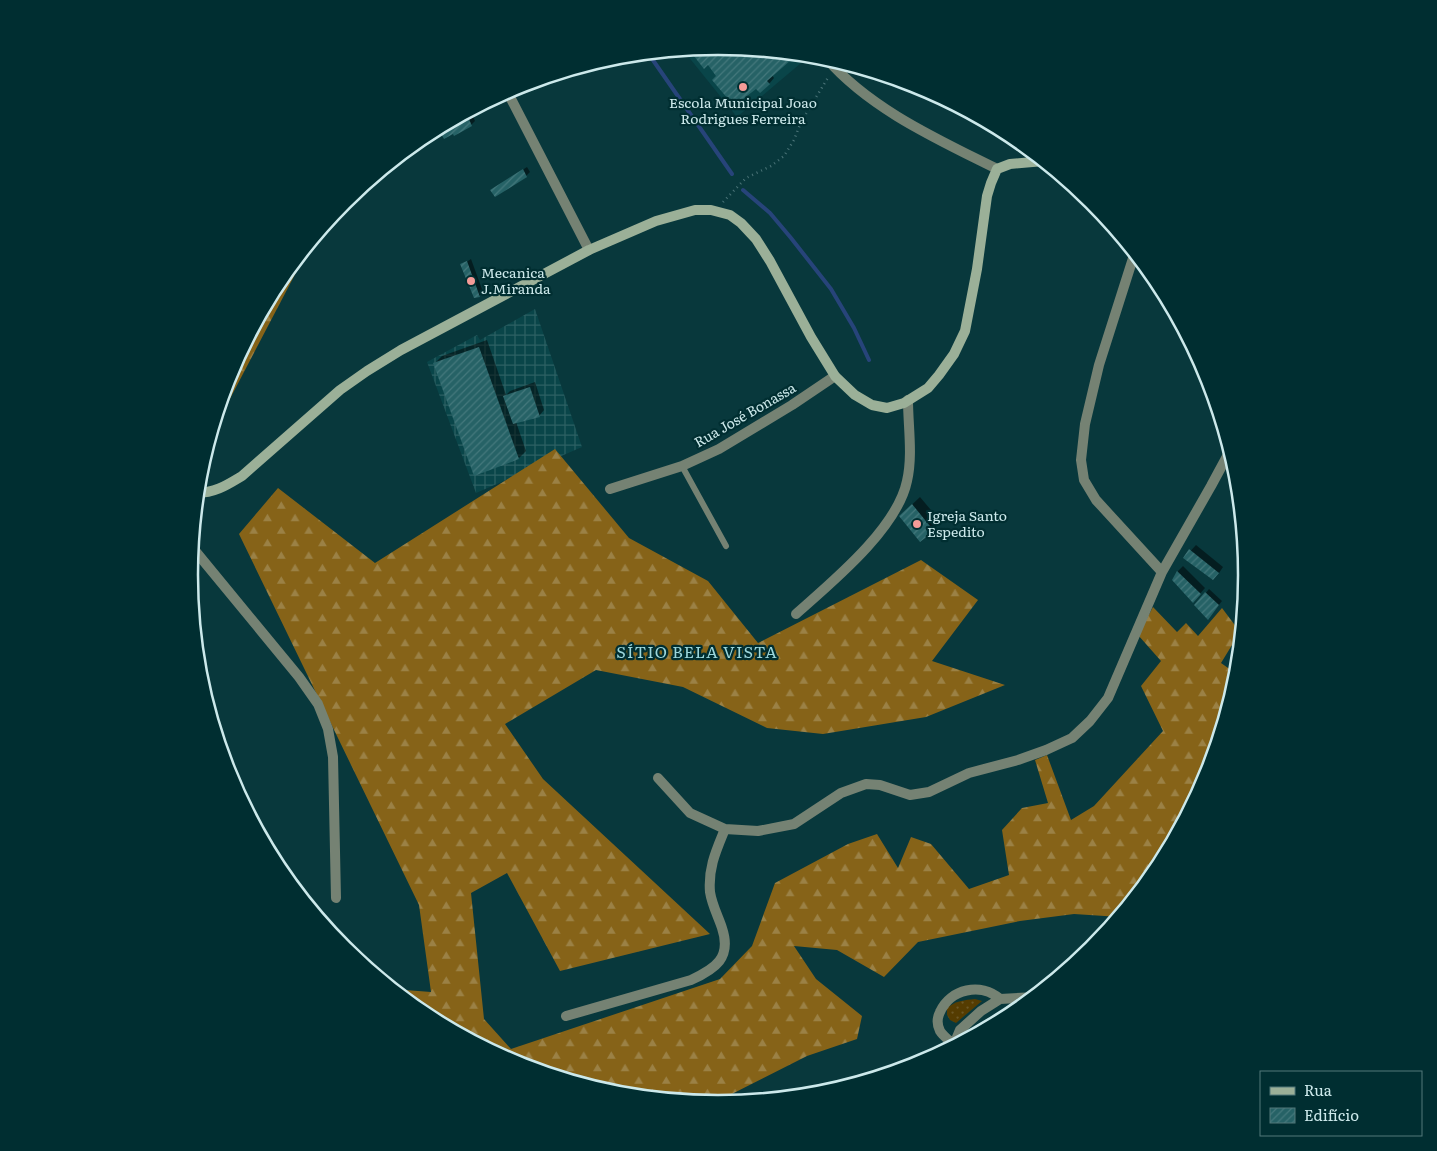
<svg xmlns="http://www.w3.org/2000/svg" width="1437" height="1151" viewBox="0 0 1437 1151" font-family="Literata,serif">
	<style>
		.built { fill: #094549 }
		.industrial { fill: url(#industrial-grid) }
		.forest { fill: url(#forest-firs) }
		.park { fill: url(#park-dots) }
		.shadow { fill: #0007 }
		.lines { fill: none; stroke-linecap: round; stroke-linejoin: round }
		.stream { stroke: #27447a; stroke-width: 4 }
		.building { fill: url(#building-hatch) }
		.path { stroke: #4b7478; stroke-width: 2.5; stroke-dasharray: 1 4; stroke-linecap: butt }
		.lane { stroke: #758273; stroke-width: 6 }
		.street { stroke: #758273; stroke-width: 10 }
		.secondary { stroke: #9bb098; stroke-width: 10 }
		.poi-dot { fill: #f59b98; stroke: #002e31; stroke-width: 2 }
		.labels { text-anchor: middle; stroke-width: 4.5; stroke-linejoin: round; paint-order: stroke }
		.poi-label { font-size: 14px; fill: #cce9eb; stroke: #002e31; text-anchor: start }
		.street-label { font-size: 14px; fill: #cce9eb; stroke: #002e31 }
		.quarter-label { font-size: 16px; letter-spacing: 1px; fill: #9cd7dc; stroke: #002e31 }
		.rim { fill: none; stroke: #cce9eb; stroke-width: 2.5 }
	</style>
	<defs>
		<pattern id="industrial-grid" width="8" height="8" patternUnits="userSpaceOnUse" patternTransform="scale(1.25)"><rect width="8" height="8" fill="#094549"/><path d="M0 4h8M4 0v8" fill="none" stroke="#2c6063"/></pattern>
		<pattern id="forest-firs" width="22" height="20" patternUnits="userSpaceOnUse" patternTransform="scale(1.25)"><rect width="22" height="20" fill="#866318"/><path d="M5 1l3.5 6h-7zM16 11l3.5 6h-7z" fill="#9b8145"/></pattern>
		<pattern id="park-dots" width="8" height="8" patternUnits="userSpaceOnUse" patternTransform="scale(1.25)"><rect width="8" height="8" fill="#553c01"/><path d="M2 2h.1M6 6h.1" fill="none" stroke="#6c5826" stroke-width="1.8" stroke-linecap="round"/></pattern>
		<pattern id="building-hatch" width="6" height="6" patternUnits="userSpaceOnUse" patternTransform="scale(1.25)"><rect width="6" height="6" fill="#266266"/><path d="M-1 1l2-2M0 6l6-6M5 7l2-2" fill="none" stroke="#44787c"/></pattern>
	</defs>
	<rect width="100%" height="100%" fill="#08383c"/>
	<path class="built" d="M719,46L805,55L807,58L737,117L683,50Z"/>
	<path class="industrial" d="M535,309L582,447L476,493L427,362L477,335L480,340Z"/>
	<path class="forest" d="M313,240L211,435L230,373L279,281Z
		M555,449L629,538L708,581L758,643L921,560L978,600L932,661L1005,685L926,717L823,734L767,728L683,687L596,670L505,724L543,779L710,934L560,971L507,873L471,893L484,1019L511,1049L720,979L752,946L775,883L848,844L877,834L898,868L911,837L931,844L969,889L1009,875L1002,830L1022,808L1048,803L1035,760L1047,755L1071,820L1094,806L1163,731L1141,686L1161,661L1138,635L1153,607L1177,632L1186,623L1198,636L1222,608L1240,632L1221,663L1238,675V679L1207,778L1158,870L1120,917L1074,914L1020,921L918,942L884,977L837,950L794,946L816,979L862,1016L857,1039L807,1056L712,1104L615,1095L516,1064L424,1015L392,989L431,992L419,905L239,534L278,488L375,563Z"/>
	<path class="park" d="M975,999L982,1001L956,1023L950,1020L947,1015V1008C955,1001 965,1000 975,999Z"/>
	<path class="shadow" d="M719,46L795,54L772,75L774,78L769,84L756,87L718,76L696,48Z
		M472,114L475,121L471,125L439,128L449,122L451,126L454,123Z
		M527,167L530,172L526,176L492,190Z
		M471,259L483,292L479,296L462,265Z
		M487,340L506,395L510,391L535,382L544,410L539,416L516,422L526,451L519,458L434,364L442,356Z
		M920,497L941,522L920,541L900,516Z
		M1196,545L1223,567L1219,573L1184,558Z
		M1183,566L1205,588L1198,596L1174,580L1178,571Z
		M1209,589L1222,601L1211,615L1196,605Z"/>
	<g class="lines">
		<path class="stream" d="M648,53L732,174
			M743,190L770,213L791,238L831,289L854,328L869,360"/>
	</g>
	<path class="building" d="M719,46L786,53L791,60L767,81L770,84L760,93L756,89L734,106L712,80L716,76L708,65L704,69L694,56L698,52L695,49Z
		M468,117L472,126L454,136L453,134L444,139L438,128L448,123L449,126Z
		M523,169L527,177L495,197L490,190Z
		M467,261L480,297L474,298L460,264Z
		M479,347L519,459L474,476L433,363Z
		M530,387L540,417L513,424L503,396Z
		M912,504L934,531L920,542L899,516Z
		M1189,549L1219,573L1213,580L1183,558Z
		M1177,571L1201,594L1193,603L1172,580Z
		M1205,592L1219,605L1208,620L1194,605Z"/>
	<g class="lines">
		<path class="path" d="M723,202L746,178L771,166L784,156L794,140L801,122L829,76"/>
		<path class="lane" d="M682,466L726,546"/>
		<path class="street" d="M826,58C870,109 937,139 997,169
			M507,91L589,250
			M1135,252L1099,365L1085,424L1081,460L1084,480L1096,500L1162,572
			M1228,453L1238,476
			M610,489L682,466L719,449L792,405L835,376
			M192,547L299,677L318,704L328,729L333,757L336,898
			M796,614C832,582 897,529 907,481C913,455 908,426 908,400
			M658,778L690,813L725,829L758,831L794,824L841,793L866,784L880,785L910,795L929,792L969,773L1018,760L1046,750L1072,738L1090,721L1108,698L1162,572L1211,486L1231,449
			M566,1016L691,980C715,969 732,958 722,928C718,916 712,905 710,892C708,868 716,851 725,829
			M954,1045C950,1041 943,1036 940,1031C937,1025 937,1018 940,1012C950,989 981,982 1000,999
			M953,1047L960,1030L981,1011L1000,999L1035,997"/>
		<path class="secondary" d="M197,493C215,493 227,485 242,476L340,390L367,371L401,350L589,250L656,221L695,210H711L730,215L741,223L756,239L770,261L811,337L835,376L855,395L872,405L887,408L904,403L928,388L939,375L954,354L965,331L977,269L987,196L991,183L997,169L1010,164L1044,161"/>
	</g>
	<g class="poi-dot">
		<circle cx="743" cy="87" r="5"/>
		<circle cx="471" cy="281" r="5"/>
		<circle cx="917" cy="524" r="5"/>
	</g>
	<g class="labels">
		<g class="poi-label">
			<text x="743" y="108" text-anchor="middle">Escola Municipal Joao<tspan x="743" dy="16">Rodrigues Ferreira</tspan></text>
			<text x="481" y="278">Mecanica<tspan x="481" dy="16">J.Miranda</tspan></text>
			<text x="927" y="521">Igreja Santo<tspan x="927" dy="16">Espedito</tspan></text>
		</g>
		<g class="street-label">
			<text transform="translate(745 415) rotate(-30)" y="5">Rua José Bonassa</text>
		</g>
		<g class="quarter-label">
			<text x="697" y="658">SÍTIO BELA VISTA</text>
		</g>
	</g>
	<path d="M0 0H1437V1151H0ZM198 575a520 520 0 1 1 1040 0a520 520 0 1 1-1040 0Z" fill="#002e31" fill-rule="evenodd"/>
	<path class="rim" d="M198 575a520 520 0 1 1 1040 0a520 520 0 1 1-1040 0Z"/>
	<rect x="1260" y="1071" width="162" height="65" fill="#002e31" stroke="#52797b"/>
	<rect x="1270" y="1087" width="25" height="8" fill="#9bb098" stroke="#52797b"/>
	<text x="1304" y="1096" font-size="15" fill="#cce9eb">Rua</text>
	<rect x="1270" y="1108" width="25" height="15" fill="url(#building-hatch)" stroke="#52797b"/>
	<text x="1304" y="1121" font-size="15" fill="#cce9eb">Edifício</text>
</svg>
